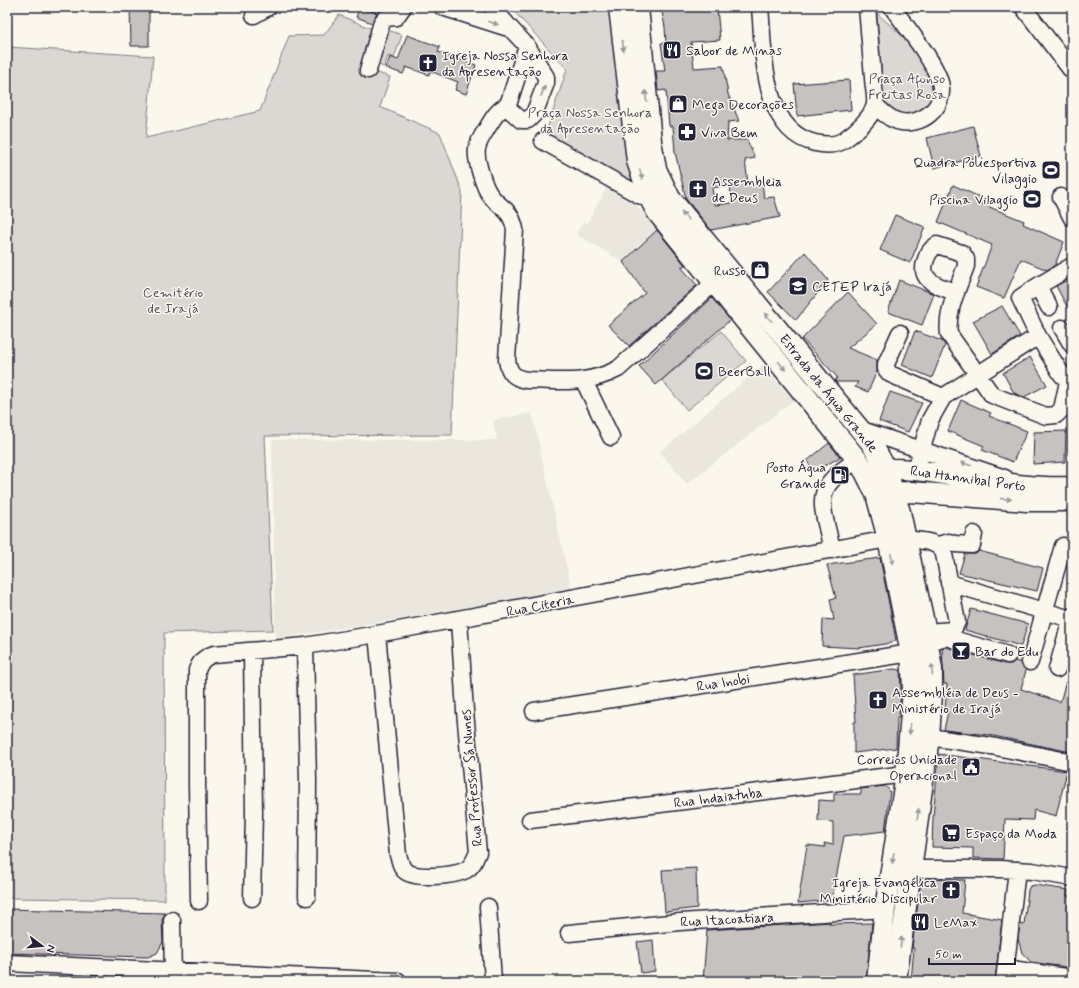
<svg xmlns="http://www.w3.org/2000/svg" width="1079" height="988" viewBox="0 0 1079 988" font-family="Mynerve,sans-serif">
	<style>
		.built { fill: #ebe7df }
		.green { fill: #dbd8d3; stroke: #7e7d87 }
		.building { fill: #c6c2c0; stroke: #22223b; fill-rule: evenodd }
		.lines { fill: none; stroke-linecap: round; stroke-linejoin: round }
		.minor-casing { stroke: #22223b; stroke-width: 19 }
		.major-casing { stroke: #22223b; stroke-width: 23 }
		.minor { stroke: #fbf7ec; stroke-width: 16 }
		.major { stroke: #fbf7ec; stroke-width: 20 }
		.oneway { fill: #99979c }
		.labels { text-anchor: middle; stroke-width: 3; stroke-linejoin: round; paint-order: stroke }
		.poi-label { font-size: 14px; fill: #22223b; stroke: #fbf7ec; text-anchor: start }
		.park-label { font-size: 14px; fill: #505061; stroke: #fbf7ec }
		.street-label { font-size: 14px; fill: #22223b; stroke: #fbf7ec }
	</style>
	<rect width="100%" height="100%" fill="#fbf7ec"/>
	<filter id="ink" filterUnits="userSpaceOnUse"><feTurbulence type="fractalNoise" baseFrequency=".025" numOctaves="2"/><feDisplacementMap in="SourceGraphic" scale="8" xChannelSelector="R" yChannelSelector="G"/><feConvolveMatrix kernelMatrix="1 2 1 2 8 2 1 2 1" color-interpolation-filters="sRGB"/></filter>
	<g filter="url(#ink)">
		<path class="built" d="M607,186L632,200L658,230L623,262L576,234L583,222L587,224Z
			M763,365L794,400L687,484L660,452Z
			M532,413L572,591L275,639L272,440H497L493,420Z"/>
		<path class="green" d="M510,7H615L646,197L544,138L567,69Z
			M877,13C898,34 936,58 933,92C933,98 928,104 926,109L908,116L894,111L883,99Z
			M339,15L377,31L368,70L390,77L380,107L440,133L462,191L452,435L265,436L273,630L164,633L165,900L7,898V47L153,56L146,138L260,111L289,36L324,35Z
			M385,29L402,35L394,58L388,56L384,67L373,63Z
			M721,331L746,361L687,410L662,380Z"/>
		<path class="building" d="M130,7H149V46H131Z
			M360,7L377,13L372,23L356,17Z
			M661,7H698V10L717,8L720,40L691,42L694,68L723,66L728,94L739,121L728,122L727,140H747L755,158L745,160L748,183L762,182L764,198L774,197L780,217L711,230L686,199L675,152L673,126H669L666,90L658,91L656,71H665L661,43H666L665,27ZM730,185L732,203L715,205L712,188Z
			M407,35L440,47L438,52L476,65L466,94L455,90L458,82L430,71L429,75L406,67L403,74L386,68L390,57L398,60Z
			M849,80L851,110L797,116L794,84Z
			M973,126L981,156L934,168L927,138Z
			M953,185L984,199L982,204L1024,221L1023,224L1064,242L1055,265L1047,270L1021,259L1004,298L976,287L992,245L938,222Z
			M895,215L925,227L910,263L880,250Z
			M657,230L685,265L681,267L697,285L629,346L608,325L645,293L623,262Z
			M805,252L828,280L796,320L768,292Z
			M1072,277V316L1056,286Z
			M899,280L934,294L922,325L888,312Z
			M848,292L877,324L848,348L877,360V371L868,392L855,387L858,382H836L835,381L837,377L802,339Z
			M712,298L730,320L656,385L639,366Z
			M1002,306L1020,336L992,354L973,321Z
			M915,331L942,341L945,345L932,378L902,365Z
			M1030,357L1047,385L1024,397L1014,393L1003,373Z
			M890,392L922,403L908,432L879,421Z
			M961,400L991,413L989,416L1027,431L1013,462L982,450L984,446L948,431Z
			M1066,431L1065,462L1033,464L1034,432Z
			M829,443L840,457L814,472L807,461Z
			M979,551L1043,568L1037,591L959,573L965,554H976Z
			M880,558L896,640L891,643L859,648L822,646L823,619L834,620L830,599L836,598L827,565Z
			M971,609L1028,624L1021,646L965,630Z
			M946,647L1005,664H1011L1015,661L1021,663L1026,670L1021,689L1060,702L1070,668L1072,669L1071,752L989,735L944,730L948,711L945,710L947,684H944L942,648Z
			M894,669L900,670L901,689L899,717H897L896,748L854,753V722H856L853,675Z
			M939,754L1067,771L1056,816L1034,810L1033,820L1005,819L1003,859L973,858V848L932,847L933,817Z
			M885,786L890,791L885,831L844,836L832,900L798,903L807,845L825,847L824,843L833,845V822L818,821L819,800L834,801V794H861V789Z
			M696,868L697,908L665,912L662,870Z
			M921,879L965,880L962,913L1002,920L995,981H911L914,948H912Z
			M1035,885L1068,890L1067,896H1072V968L1031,962L1022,953L1018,939L1020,924L1024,925L1028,890L1030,886Z
			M7,909L165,913L162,920L163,942L157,953L148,957L7,953Z
			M830,922L829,924L872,923L866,981H703L707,930Z
			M653,940L655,971L641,973L637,942Z"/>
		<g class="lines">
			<g class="minor-casing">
				<path id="minor" d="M442,7L511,29L492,7
					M760,7C764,50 761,131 815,143C824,145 836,146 844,140C854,133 873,117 875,104C876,96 873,85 873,77C871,53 869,30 867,7
					M1023,7L1072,71
					M254,15L268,7
					M511,29L527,46L546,77V83L534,114L528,120H521L510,110L508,105L527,46
					M368,70L382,22L386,18L396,17L403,7
					M508,105C497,110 492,120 486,130C482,136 478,142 477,149C475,159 484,187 490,195C501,210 510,207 515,229L507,360C509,373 514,378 527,380C562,381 587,385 618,369L715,282
					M875,105C881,111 888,118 897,121C920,128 947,108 940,82C934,60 906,27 892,7
					M543,141L639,195L650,199
					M1061,197L1072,218
					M1038,286L1072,266
					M956,293C941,286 919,283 925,262C927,255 930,249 937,245L962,253L966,259V266C958,288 946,312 949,334L992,395L1046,416L1056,415L1062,409L1069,377L1072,375
					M1049,307L1038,286L1020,298L1038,336L1062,375L1069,377
					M1062,328L1072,345
					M900,333L886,364V369L890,374L943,397
					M584,381L611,437
					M862,430L1005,478
					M916,470L930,420L943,397L1038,336
					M906,539C920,541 939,540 944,554L957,622L953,630L926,632
					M938,545L949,542L955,544L972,545L974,534
					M832,550C822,501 810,490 857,460
					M949,583L1071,619
					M377,634L398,855C400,860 401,867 404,870C414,880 454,876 466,870C473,866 475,859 478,852L465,711L459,620
					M935,640L946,637L1008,655
					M305,646L308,780L307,897
					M1030,662L1063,546
					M1057,669L1072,616
					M534,711L911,653
					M929,737L991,746L1072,762
					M530,820L906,774
					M911,869H1000L1032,871L1072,878
					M252,898L254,813L252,651
					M199,901L197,784V670C201,660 205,657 214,654L305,646L377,634L888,539
					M488,907L493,981
					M172,920L173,981
					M569,933L680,922L885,909
					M7,963L398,981
					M1006,968L1072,978
					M1004,981L1017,870"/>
			</g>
			<g class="major-casing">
				<path id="major" d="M619,7L637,161L650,199L657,212L856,458L865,472L876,494L888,539L911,653L913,689L906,774L885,909L877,981
					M638,7L651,141L656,169L670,198L872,444L886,469L900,512L926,632L932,669V694L929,737L896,981
					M873,470C899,467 925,471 950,475C990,481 1031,489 1072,487
					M882,493L911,492L1027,501H1063"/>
			</g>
			<use href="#minor" class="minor"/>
			<use href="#major" class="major"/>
		</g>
		<defs><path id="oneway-solid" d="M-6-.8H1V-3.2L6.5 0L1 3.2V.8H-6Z"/></defs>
		<g class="oneway">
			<use href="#oneway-solid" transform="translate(493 23) rotate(17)"/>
			<use href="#oneway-solid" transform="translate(623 46) rotate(83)"/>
			<use href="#oneway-solid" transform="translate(543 91) rotate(-69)"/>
			<use href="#oneway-solid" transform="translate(646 96) rotate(-96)"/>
			<use href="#oneway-solid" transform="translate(641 174) rotate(73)"/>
			<use href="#oneway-solid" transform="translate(685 216) rotate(-130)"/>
			<use href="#oneway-solid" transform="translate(768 317) rotate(-130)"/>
			<use href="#oneway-solid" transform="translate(782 366) rotate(51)"/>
			<use href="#oneway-solid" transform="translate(966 464) rotate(-163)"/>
			<use href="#oneway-solid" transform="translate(1006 499) rotate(4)"/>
			<use href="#oneway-solid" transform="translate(892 559) rotate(78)"/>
			<use href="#oneway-solid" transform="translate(932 670) rotate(-94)"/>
			<use href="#oneway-solid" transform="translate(910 729) rotate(95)"/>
			<use href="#oneway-solid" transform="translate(918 814) rotate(-82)"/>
			<use href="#oneway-solid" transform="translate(893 858) rotate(99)"/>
			<use href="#oneway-solid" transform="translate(901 942) rotate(-82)"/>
		</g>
	</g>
	<defs>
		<g id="restaurant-square" transform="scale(1)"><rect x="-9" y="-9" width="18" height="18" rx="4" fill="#22223b" stroke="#fbf7ec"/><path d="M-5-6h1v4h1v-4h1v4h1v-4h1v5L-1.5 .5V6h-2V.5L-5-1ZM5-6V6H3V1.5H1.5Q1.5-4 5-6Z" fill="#fff"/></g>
		<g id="church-square" transform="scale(1)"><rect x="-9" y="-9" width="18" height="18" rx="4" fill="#22223b" stroke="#fbf7ec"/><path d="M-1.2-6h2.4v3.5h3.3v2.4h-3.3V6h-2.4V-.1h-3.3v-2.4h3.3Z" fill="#fff"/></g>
		<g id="shop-square" transform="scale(1)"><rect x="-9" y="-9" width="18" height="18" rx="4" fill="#22223b" stroke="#fbf7ec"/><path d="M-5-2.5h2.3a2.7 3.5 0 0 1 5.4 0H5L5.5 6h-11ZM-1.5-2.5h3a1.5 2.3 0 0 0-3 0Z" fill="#fff"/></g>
		<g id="pharmacy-square" transform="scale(1)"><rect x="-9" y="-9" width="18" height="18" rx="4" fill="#22223b" stroke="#fbf7ec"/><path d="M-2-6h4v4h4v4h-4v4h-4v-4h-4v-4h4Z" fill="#fff"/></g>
		<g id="stadium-square" transform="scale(1)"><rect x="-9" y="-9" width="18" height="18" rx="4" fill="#22223b" stroke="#fbf7ec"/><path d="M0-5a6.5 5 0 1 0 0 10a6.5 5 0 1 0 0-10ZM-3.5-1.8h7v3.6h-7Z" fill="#fff"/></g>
		<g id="school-square" transform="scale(1)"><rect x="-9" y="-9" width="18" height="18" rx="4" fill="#22223b" stroke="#fbf7ec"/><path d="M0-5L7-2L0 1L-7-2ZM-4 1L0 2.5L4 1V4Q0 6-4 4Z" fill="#fff"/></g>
		<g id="fuel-square" transform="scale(1)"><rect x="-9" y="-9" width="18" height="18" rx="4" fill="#22223b" stroke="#fbf7ec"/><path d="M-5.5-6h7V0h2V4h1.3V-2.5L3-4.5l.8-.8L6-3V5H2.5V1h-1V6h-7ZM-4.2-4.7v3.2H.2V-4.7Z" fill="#fff"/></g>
		<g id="bar-square" transform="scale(1)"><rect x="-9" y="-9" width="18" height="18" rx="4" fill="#22223b" stroke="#fbf7ec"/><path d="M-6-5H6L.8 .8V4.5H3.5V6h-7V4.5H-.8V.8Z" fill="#fff"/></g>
		<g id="civic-square" transform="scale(1)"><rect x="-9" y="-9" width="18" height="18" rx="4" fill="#22223b" stroke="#fbf7ec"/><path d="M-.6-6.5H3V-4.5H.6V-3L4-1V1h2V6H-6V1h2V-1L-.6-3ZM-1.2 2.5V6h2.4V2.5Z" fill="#fff"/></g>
		<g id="supermarket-square" transform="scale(1)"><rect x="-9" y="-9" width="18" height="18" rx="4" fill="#22223b" stroke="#fbf7ec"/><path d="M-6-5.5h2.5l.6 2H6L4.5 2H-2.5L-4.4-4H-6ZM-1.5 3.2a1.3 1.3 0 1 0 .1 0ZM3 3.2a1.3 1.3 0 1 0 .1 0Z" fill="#fff"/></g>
	</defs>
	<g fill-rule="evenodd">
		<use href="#restaurant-square" x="672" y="50"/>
		<use href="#church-square" x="428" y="63"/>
		<use href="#shop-square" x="678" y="104"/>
		<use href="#pharmacy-square" x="687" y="132"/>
		<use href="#stadium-square" x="1051" y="170"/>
		<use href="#church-square" x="698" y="189"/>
		<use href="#stadium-square" x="1032" y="199"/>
		<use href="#shop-square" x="760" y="270"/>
		<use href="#school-square" x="798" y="286"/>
		<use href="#stadium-square" x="704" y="371"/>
		<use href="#fuel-square" x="840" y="475"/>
		<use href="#bar-square" x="961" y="651"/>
		<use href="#church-square" x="878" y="700"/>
		<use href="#civic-square" x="971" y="767"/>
		<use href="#supermarket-square" x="951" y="833"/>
		<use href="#church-square" x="951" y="890"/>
		<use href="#restaurant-square" x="920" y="922"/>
	</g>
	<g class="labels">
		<g class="poi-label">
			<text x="686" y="55">Sabor de Minas</text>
			<text x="442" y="60">Igreja Nossa Senhora<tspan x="442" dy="16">da Apresentação</tspan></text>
			<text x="692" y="109">Mega Decorações</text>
			<text x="701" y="137">Viva Bem</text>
			<text x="1037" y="167" text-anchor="end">Quadra Poliesportiva<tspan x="1037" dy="16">Vilaggio</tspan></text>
			<text x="712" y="186">Assembleia<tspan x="712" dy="16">de Deus</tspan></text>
			<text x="1018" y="204" text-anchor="end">Piscina Vilaggio</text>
			<text x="746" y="275" text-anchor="end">Russo</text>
			<text x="812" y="291">CETEP Irajá</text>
			<text x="718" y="376">BeerBall</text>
			<text x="826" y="472" text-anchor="end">Posto Água<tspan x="826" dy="16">Grande</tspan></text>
			<text x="975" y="656">Bar do Edu</text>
			<text x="892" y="697">Assembléia de Deus -<tspan x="892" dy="16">Ministério de Irajá</tspan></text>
			<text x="957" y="764" text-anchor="end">Correios Unidade<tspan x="957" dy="16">Operacional</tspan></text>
			<text x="965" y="838">Espaço da Moda</text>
			<text x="937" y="887" text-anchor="end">Igreja Evangélica<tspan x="937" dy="16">Ministério Discipular</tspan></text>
			<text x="934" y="927">LeMax</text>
		</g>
		<g class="park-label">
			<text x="907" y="83">Praça Afonso<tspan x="907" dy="16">Freitas Rosa</tspan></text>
			<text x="590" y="117">Praça Nossa Senhora<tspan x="590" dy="16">da Apresentação</tspan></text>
			<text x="173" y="297">Cemitério<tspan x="173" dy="16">de Irajá</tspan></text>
		</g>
		<g class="street-label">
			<text transform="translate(829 393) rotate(51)" y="5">Estrada da Água Grande</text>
			<text transform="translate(968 478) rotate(8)" y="5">Rua Hannibal Porto</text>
			<text transform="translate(540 605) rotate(-11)" y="5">Rua Citeria</text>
			<text transform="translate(723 682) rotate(-9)" y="5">Rua Inobi</text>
			<text transform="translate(471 778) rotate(-95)" y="5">Rua Professor Sá Nunes</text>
			<text transform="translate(718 797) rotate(-7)" y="5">Rua Indaiatuba</text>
			<text transform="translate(727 919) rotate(-3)" y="5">Rua Itacoatiara</text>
		</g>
	</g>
	<rect width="1079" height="988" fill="none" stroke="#fbf7ec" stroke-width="24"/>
	<rect x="12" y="12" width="1055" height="964" fill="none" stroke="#22223b" stroke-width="1.5" filter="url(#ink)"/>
	<g transform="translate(42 946) rotate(106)" stroke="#fbf7ec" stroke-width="3" paint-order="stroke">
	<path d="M0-3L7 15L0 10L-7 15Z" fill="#22223b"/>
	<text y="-6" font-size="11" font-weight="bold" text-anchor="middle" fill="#22223b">N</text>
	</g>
	<path d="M929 958v6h86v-6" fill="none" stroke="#22223b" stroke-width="2"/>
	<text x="935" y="958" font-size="12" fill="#22223b" stroke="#fbf7ec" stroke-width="3" paint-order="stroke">50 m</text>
</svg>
